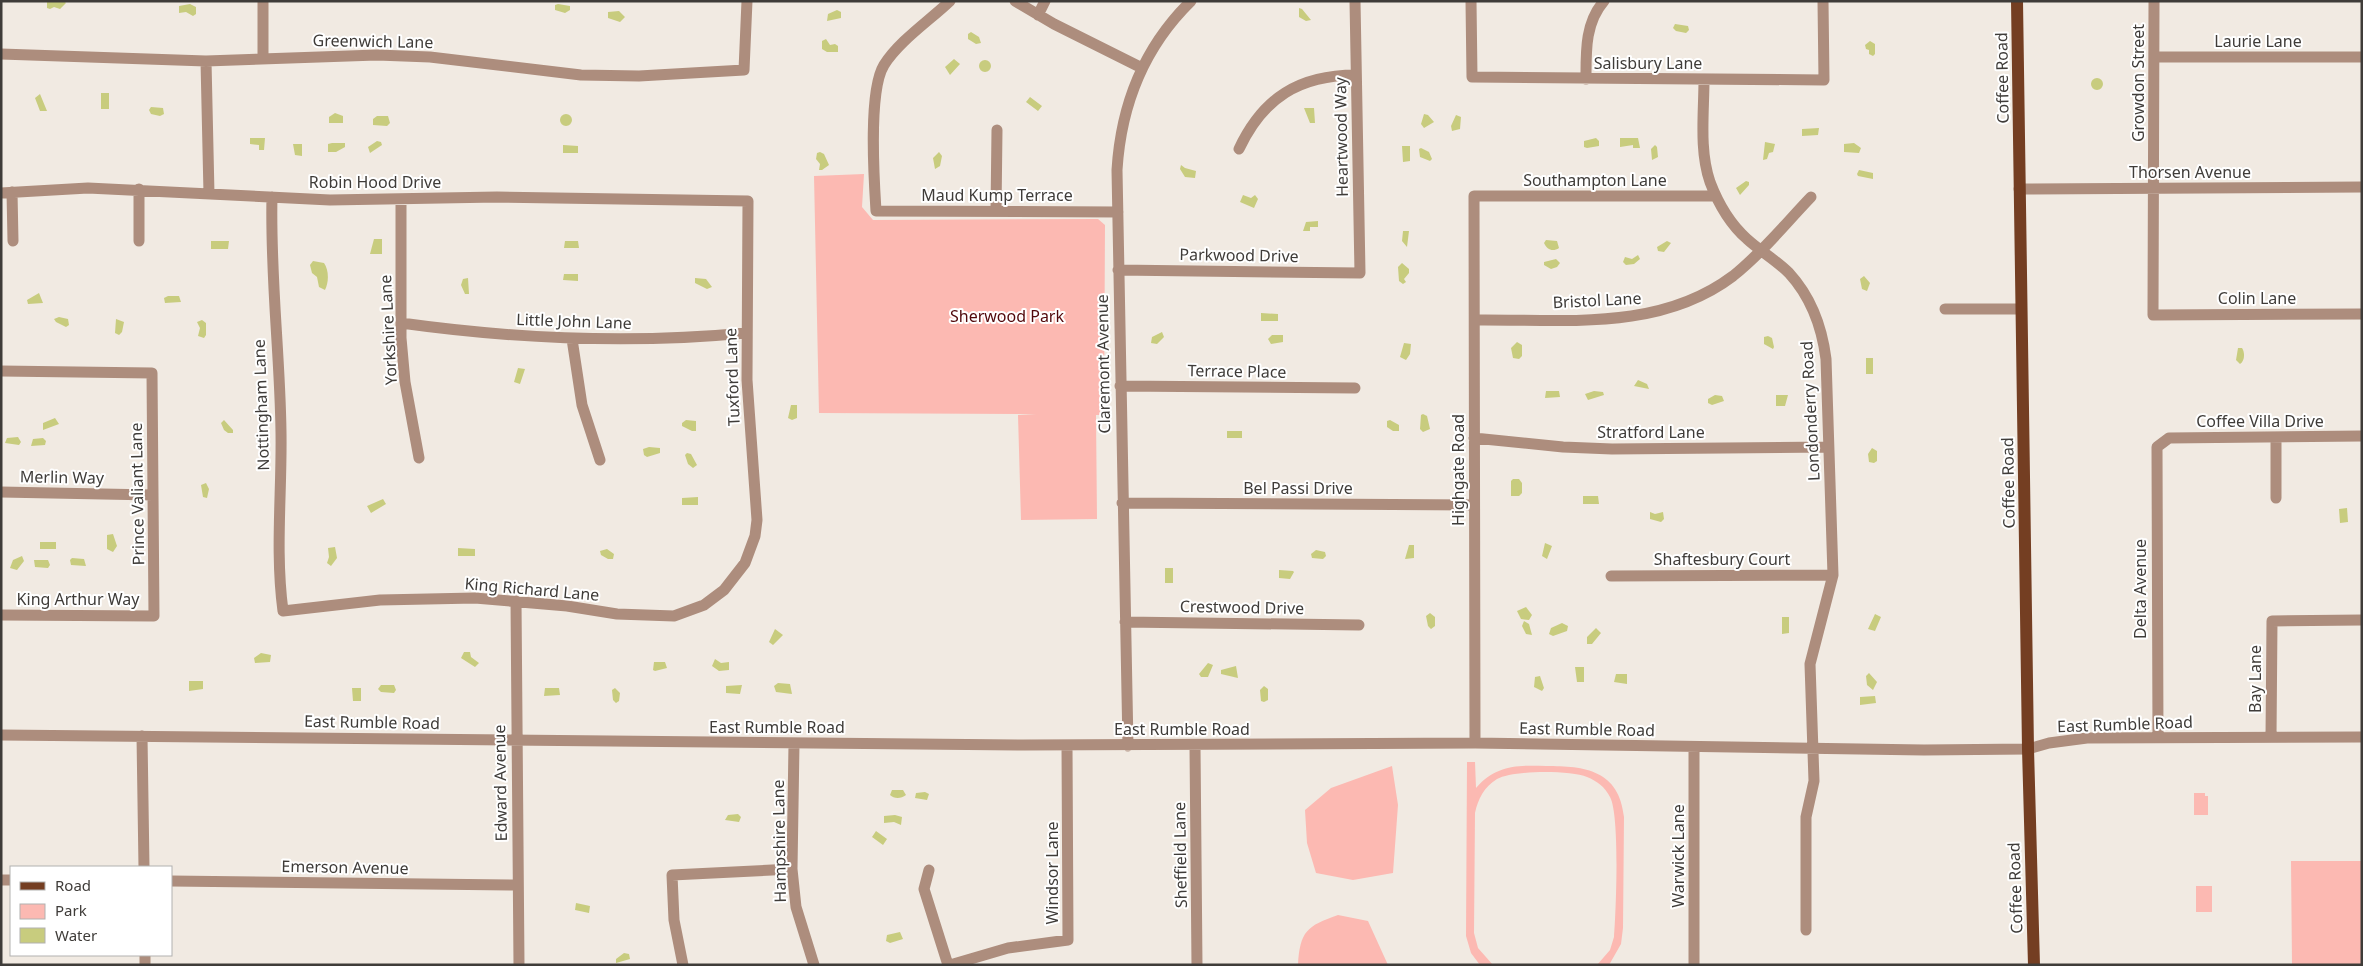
<svg xmlns="http://www.w3.org/2000/svg" width="2363" height="966" viewBox="0 0 2363 966" font-family="'Noto Sans',sans-serif">
	<style>
		.green { fill: #fcb9b2 }
		.water { fill: #c8cc7e }
		.lines { fill: none; stroke-linecap: round; stroke-linejoin: round }
		.minor { stroke: #ad8d7d; stroke-width: 11 }
		.major { stroke: #743e22; stroke-width: 12 }
		.labels { text-anchor: middle; stroke-width: 4; stroke-linejoin: round; paint-order: stroke }
		.street-label { font-size: 16px; fill: #3f3c39; stroke: #fff }
		.park-label { font-size: 16px; fill: #52080b; stroke: #fff }
	</style>
	<rect width="100%" height="100%" fill="#f1eae2"/>
	<path class="green" d="M864,174L862,207L873,220L1098,219L1105,225L1104,415H1096L1097,519L1021,520L1018,415L1036,414L819,413L814,176Z
		M1467,762H1475L1476,788C1496,765 1518,765 1546,766C1585,766 1619,770 1624,817L1623,928L1621,944L1609,965H1597L1610,950L1614,937C1616,912 1620,815 1610,797C1605,787 1597,781 1587,777C1570,770 1513,770 1497,779C1484,787 1478,799 1475,813L1474,933L1478,948L1493,965H1480L1471,953L1466,936Z
		M1392,766L1398,805L1393,873L1353,880L1316,873L1307,843L1305,810L1331,788Z
		M2194,793H2205V796H2208V815H2194Z
		M2291,861H2362V965H2292Z
		M2196,886H2212V912H2196Z
		M1338,915L1368,921L1388,965H1298C1300,931 1307,926 1338,915Z"/>
	<path class="water" d="M47,1H64L66,3L60,9L54,7L50,9L47,8Z
		M190,4L196,7V14L193,16L186,12L179,13V6Z
		M558,4L570,6V10L565,13L555,10V5Z
		M1299,8L1302,9L1311,20L1306,21L1299,17Z
		M837,10L841,12V18L827,21L828,14Z
		M619,11L625,17L620,22L608,18V12Z
		M1675,24L1688,26L1689,30L1686,33L1676,31L1673,28Z
		M971,32L979,37L981,43L976,44L968,39V34Z
		M826,39L830,45L835,44L838,46V52H827L822,49V41Z
		M1870,41L1875,44V54L1873,56L1869,54V50L1866,49L1865,45Z
		M954,59L960,64L950,75L945,67Z
		M979 66a6 6 0 1 1 12 0a6 6 0 1 1-12 0Z
		M2091 84a6 6 0 1 1 12 0a6 6 0 1 1-12 0Z
		M101,93H109V109H101Z
		M40,94L47,111H40L35,98Z
		M1030,97L1042,106L1038,111L1026,102Z
		M151,107L163,108L164,114L160,116L151,114L149,110Z
		M1304,108H1314L1315,123H1310Z
		M335,113L343,116V123H329V117Z
		M1424,114L1428,115L1434,122L1424,128L1421,124Z
		M560 120a6 6 0 1 1 12 0a6 6 0 1 1-12 0Z
		M1456,115L1461,117L1460,129L1452,131L1451,126Z
		M377,116H388L390,123L387,126L373,125V119Z
		M1819,128L1818,135L1802,136V129Z
		M250,138H265L264,150H259V145L250,144Z
		M1596,138L1599,141V146L1587,148L1584,147V141Z
		M1620,138H1638L1640,148H1633V145L1620,147Z
		M377,141L381,142L382,145L370,153L368,147Z
		M1765,142L1775,144L1773,152L1769,153L1767,159L1763,160Z
		M332,143H345V147L336,152H328V144Z
		M1854,143L1861,148L1859,153L1844,152V144Z
		M293,144H302V156L295,155Z
		M563,145L578,146V153H563Z
		M1655,145L1657,147L1658,157L1652,160L1651,149Z
		M1402,146H1410V161L1403,162Z
		M1421,148L1429,152L1432,159L1430,161L1420,157L1419,149Z
		M820,152L824,154L829,165L822,170H819L820,164L816,159L817,153Z
		M939,152L942,156L940,166L935,169L933,158Z
		M1181,165L1185,168L1196,171L1195,178L1185,177L1180,169Z
		M1859,170L1873,173V179L1858,176L1857,174Z
		M1746,181L1749,182V185L1740,195L1736,188Z
		M1243,195L1251,198L1255,195L1258,199L1254,208L1240,202Z
		M1318,221V227H1310V231H1303L1306,222Z
		M1403,231H1409L1407,247L1402,241Z
		M374,239H382V254H370Z
		M1546,240L1557,241L1559,248C1553,252 1547,250 1544,243Z
		M211,241H229L228,249H211Z
		M565,241H578L579,248H564Z
		M1667,241L1671,243L1664,252L1658,251L1657,247Z
		M1638,255L1640,259L1634,264L1626,265L1623,262L1625,257L1632,259Z
		M1556,259L1560,263L1557,267L1551,269L1544,265V262Z
		M313,261L324,263C329,270 329,282 325,290L319,287L317,277L312,273L310,265Z
		M1402,263L1409,269V273L1404,279L1406,282L1403,284L1399,281L1398,267Z
		M564,274H578V281L563,280Z
		M1864,276L1870,283L1867,291L1862,289L1860,279Z
		M468,278L469,294H465L461,285L463,279Z
		M695,278L706,279L712,287L707,289L695,283Z
		M39,293L43,303L28,304L27,300Z
		M168,296H179L181,302L165,303L164,298Z
		M1261,313L1278,314V321H1261Z
		M59,317L68,319L69,325L66,327L56,322L54,319Z
		M116,319L124,322L122,332L119,335L115,333Z
		M202,320L206,323V335L204,338L198,336L200,328L197,322Z
		M1162,332L1164,337L1157,344L1151,343L1152,337Z
		M1272,335H1283V342L1271,344L1268,339Z
		M1768,336L1772,338L1774,347L1773,349L1764,344V337Z
		M1517,342L1522,345V356L1519,359L1513,358L1511,348Z
		M1404,343L1411,344L1410,354L1406,360L1400,357Z
		M2238,348H2242C2245,352 2245,361 2240,364L2236,360Z
		M1866,358H1873V374H1866Z
		M518,368L525,369L520,384L514,382Z
		M1638,380L1647,384L1649,389L1634,386Z
		M1546,391H1559L1560,397L1545,398Z
		M1594,391L1603,392L1604,395L1588,400L1585,394Z
		M1715,395L1722,396L1724,401L1712,405L1708,403V399Z
		M1776,395H1788L1785,406H1776Z
		M791,405H797V418L792,420L788,418Z
		M1423,414L1427,416L1430,429L1423,432L1420,429L1421,415Z
		M55,418L59,424L43,430V423Z
		M224,420L233,430V433H228L224,430L221,423Z
		M686,420L696,421V431H692L682,426V423Z
		M1390,420L1399,425V431H1393L1387,427V421Z
		M1227,431H1242V438H1227Z
		M18,437L21,442L19,445L5,443L7,438Z
		M43,438L46,441L45,445L31,446L33,439Z
		M649,447L660,448V453L647,457L644,455L643,449Z
		M1872,448L1877,451V461L1874,463L1869,462L1868,454Z
		M687,453L691,454L697,465L693,468L688,464L685,455Z
		M1513,479H1519L1522,483V493L1519,496H1511V481Z
		M206,483L209,489L207,498L203,497L201,485Z
		M1583,496H1598L1599,504H1583Z
		M698,497V505H682V498Z
		M383,499L386,504L371,513L367,506Z
		M2347,508L2348,522L2340,523L2339,509Z
		M1650,512L1655,514L1663,512L1664,519L1661,522L1650,519Z
		M113,534L117,546L113,552L107,549V535Z
		M40,542H56V549H40Z
		M1545,543L1552,546L1547,559L1542,556Z
		M1409,545H1414V558L1405,559Z
		M335,547L337,558L331,566L327,563L329,557L328,548Z
		M458,548L475,549V556H458Z
		M607,549L614,554L613,559H608L601,555L600,551Z
		M1316,550L1325,552L1326,556L1323,559L1312,558L1311,554Z
		M22,556L24,561L17,570L10,568L13,560Z
		M72,558L84,559L86,566L71,565L70,560Z
		M34,560H48L50,565L48,568L35,567Z
		M1165,568H1173V583H1165Z
		M1279,570L1293,571L1294,572L1290,579L1279,578Z
		M1526,607L1532,615L1529,620L1521,619L1517,611Z
		M1430,613L1435,617V626L1431,629L1428,626L1426,616Z
		M1875,614L1881,617L1875,631L1868,629Z
		M1782,617H1789V633L1782,634Z
		M1524,621L1529,624L1532,635L1526,634L1522,626Z
		M1562,623L1568,626L1567,631L1553,636L1549,634L1551,628Z
		M1596,628L1601,633L1592,644H1587V637Z
		M775,629L783,635L773,645L769,642Z
		M464,652H470L471,657L479,663L475,667L461,658Z
		M261,653L271,655L270,662L255,663L254,658Z
		M715,659L721,663L729,662V670L719,671L712,666Z
		M654,662H665L667,668L655,671L653,670Z
		M1208,663L1213,665L1208,677H1201L1199,674Z
		M1236,666L1238,678L1221,674V670Z
		M1575,667H1584V682H1577Z
		M1869,673L1877,682L1873,690L1867,685L1866,676Z
		M1616,674H1627V684L1614,682Z
		M1540,676L1544,688L1542,691L1534,687L1535,677Z
		M189,681H203V689L189,691Z
		M778,683L790,684L792,694L776,692L774,686Z
		M381,685H394L396,690L394,693L381,692L378,689Z
		M742,685L740,694L726,693V686Z
		M1264,686L1268,689V700L1264,702L1261,701L1260,690Z
		M352,688H361V701H353Z
		M545,688H559L560,695L544,696Z
		M615,688L620,693L619,701L616,703L613,700L612,690Z
		M1875,696L1876,703L1860,705V697Z
		M892,790H903L906,795C901,799 894,799 890,795Z
		M925,792L929,794L927,800L915,798L916,793Z
		M738,814L741,817L739,822L725,820L728,815Z
		M895,815L902,817L901,825L894,822L884,823V816Z
		M876,831L887,839L883,845L872,837Z
		M576,903L590,906L589,913L575,910Z
		M900,932L903,939L890,943L886,941L887,935Z
		M624,953L629,954L630,959L616,963V959Z"/>
	<g class="lines">
		<path class="minor" d="M263,1V59
			M950,1C929,21 899,41 884,65C868,91 874,179 876,211L1118,212
			M1015,1L1054,24L1142,68
			M1471,1L1472,77L1824,80L1823,1
			M2154,1L2153,315L2362,314
			M1038,15L1045,1
			M1,54L206,61L377,55L430,57L581,75L639,76L744,70L747,1
			M2154,57H2362
			M206,61L209,194
			M1586,79C1586,51 1585,23 1604,1
			M1704,79C1704,113 1699,150 1710,182C1718,203 1730,224 1747,239C1760,251 1776,260 1789,273C1811,297 1822,327 1826,359L1833,575L1810,664L1814,781L1806,817V930
			M1239,149C1263,98 1299,75 1356,75
			M139,189V241
			M2019,189L2362,187
			M12,192L13,241
			M1,193L88,188L330,200L497,197L748,201L747,380L757,520L755,536L745,563L724,590L704,605L674,616L617,614L567,606L475,598L380,600L283,611C275,551 282,492 281,432C280,354 270,276 272,197
			M401,200V338L405,382L419,458
			M996,211L997,130
			M1118,270L1360,273L1355,1
			M1945,309H2021
			M1476,320C1563,319 1659,332 1733,276C1762,253 1786,223 1811,197
			M401,323C516,339 630,344 746,333
			M572,339L582,405L600,460
			M1,371L152,373L154,616L1,615
			M1120,386L1355,388
			M2276,437V498
			M1474,438L1563,447L1612,449L1828,447
			M1,492L153,495
			M1122,503L1474,505
			M1611,576L1833,575
			M516,601L519,965
			M1125,622L1359,625
			M1,735L1023,745L1475,743L1924,750L2028,749L2049,743L2087,738L2362,737
			M142,736L144,867
			M2158,737L2157,447L2169,438L2362,436
			M2271,737L2272,621L2362,620
			M1475,743L1474,196H1716
			M794,744L792,869L796,907L814,965
			M1128,746L1117,170C1121,105 1144,47 1191,1
			M1195,746L1197,965
			M1694,747V965
			M929,870L924,889L948,965
			M1,880H11
			M171,881L518,885
			M145,955V965
			M683,965L674,920L672,875L792,869
			M950,965L1008,948L1068,940L1067,745"/>
		<path class="major" d="M2017,1L2028,749L2034,965"/>
	</g>
	<g class="labels">
		<g class="street-label">
			<text transform="translate(373 41) rotate(1)" y="6">Greenwich Lane</text>
			<text x="2258" y="47">Laurie Lane</text>
			<text x="1648" y="69">Salisbury Lane</text>
			<text transform="translate(2002 78) rotate(-91)" y="6">Coffee Road</text>
			<text transform="translate(2138 83) rotate(-90)" y="6">Growdon Street</text>
			<text transform="translate(1341 137) rotate(-91)" y="6">Heartwood Way</text>
			<text x="2190" y="178">Thorsen Avenue</text>
			<text x="1595" y="186">Southampton Lane</text>
			<text x="375" y="188">Robin Hood Drive</text>
			<text x="997" y="201">Maud Kump Terrace</text>
			<text transform="translate(1239 255) rotate(1)" y="6">Parkwood Drive</text>
			<text x="2257" y="304">Colin Lane</text>
			<text transform="translate(1597 300) rotate(-3)" y="6">Bristol Lane</text>
			<text transform="translate(574 321) rotate(2)" y="6">Little John Lane</text>
			<text transform="translate(388 330) rotate(-93)" y="6">Yorkshire Lane</text>
			<text transform="translate(1103 364) rotate(-91)" y="6">Claremont Avenue</text>
			<text transform="translate(1237 371) rotate(1)" y="6">Terrace Place</text>
			<text transform="translate(732 377) rotate(-92)" y="6">Tuxford Lane</text>
			<text transform="translate(261 405) rotate(-92)" y="6">Nottingham Lane</text>
			<text transform="translate(1810 411) rotate(-93)" y="6">Londonderry Road</text>
			<text x="2260" y="427">Coffee Villa Drive</text>
			<text x="1651" y="438">Stratford Lane</text>
			<text transform="translate(1458 470) rotate(-90)" y="6">Highgate Road</text>
			<text transform="translate(62 477) rotate(1)" y="6">Merlin Way</text>
			<text transform="translate(2008 483) rotate(-91)" y="6">Coffee Road</text>
			<text x="1298" y="494">Bel Passi Drive</text>
			<text transform="translate(137 494) rotate(-91)" y="6">Prince Valiant Lane</text>
			<text x="1722" y="565">Shaftesbury Court</text>
			<text transform="translate(532 589) rotate(5)" y="6">King Richard Lane</text>
			<text transform="translate(2140 589) rotate(-90)" y="6">Delta Avenue</text>
			<text x="78" y="605">King Arthur Way</text>
			<text transform="translate(1242 607) rotate(1)" y="6">Crestwood Drive</text>
			<text transform="translate(2255 679) rotate(-90)" y="6">Bay Lane</text>
			<text transform="translate(372 722) rotate(1)" y="6">East Rumble Road</text>
			<text transform="translate(2125 724) rotate(-2)" y="6">East Rumble Road</text>
			<text x="777" y="733">East Rumble Road</text>
			<text x="1182" y="735">East Rumble Road</text>
			<text transform="translate(1587 729) rotate(1)" y="6">East Rumble Road</text>
			<text transform="translate(500 783) rotate(-91)" y="6">Edward Avenue</text>
			<text transform="translate(779 841) rotate(-91)" y="6">Hampshire Lane</text>
			<text transform="translate(1180 855) rotate(-91)" y="6">Sheffield Lane</text>
			<text transform="translate(1678 856) rotate(-90)" y="6">Warwick Lane</text>
			<text transform="translate(345 867) rotate(1)" y="6">Emerson Avenue</text>
			<text transform="translate(1052 873) rotate(-90)" y="6">Windsor Lane</text>
			<text transform="translate(2015 888) rotate(-92)" y="6">Coffee Road</text>
		</g>
		<g class="park-label">
			<text x="1007" y="322">Sherwood Park</text>
		</g>
	</g>
	<rect width="2363" height="966" fill="none" stroke="#3f3c39" stroke-width="5"/>
	<rect x="10" y="866" width="162" height="90" fill="#ffffff" stroke="#b2b1b0"/>
	<rect x="20" y="882" width="25" height="8" fill="#743e22" stroke="#b2b1b0"/>
	<text x="55" y="891" font-size="15" fill="#3f3c39">Road</text>
	<rect x="20" y="904" width="25" height="15" fill="#fcb9b2" stroke="#b2b1b0"/>
	<text x="55" y="916" font-size="15" fill="#3f3c39">Park</text>
	<rect x="20" y="928" width="25" height="15" fill="#c8cc7e" stroke="#b2b1b0"/>
	<text x="55" y="941" font-size="15" fill="#3f3c39">Water</text>
</svg>
